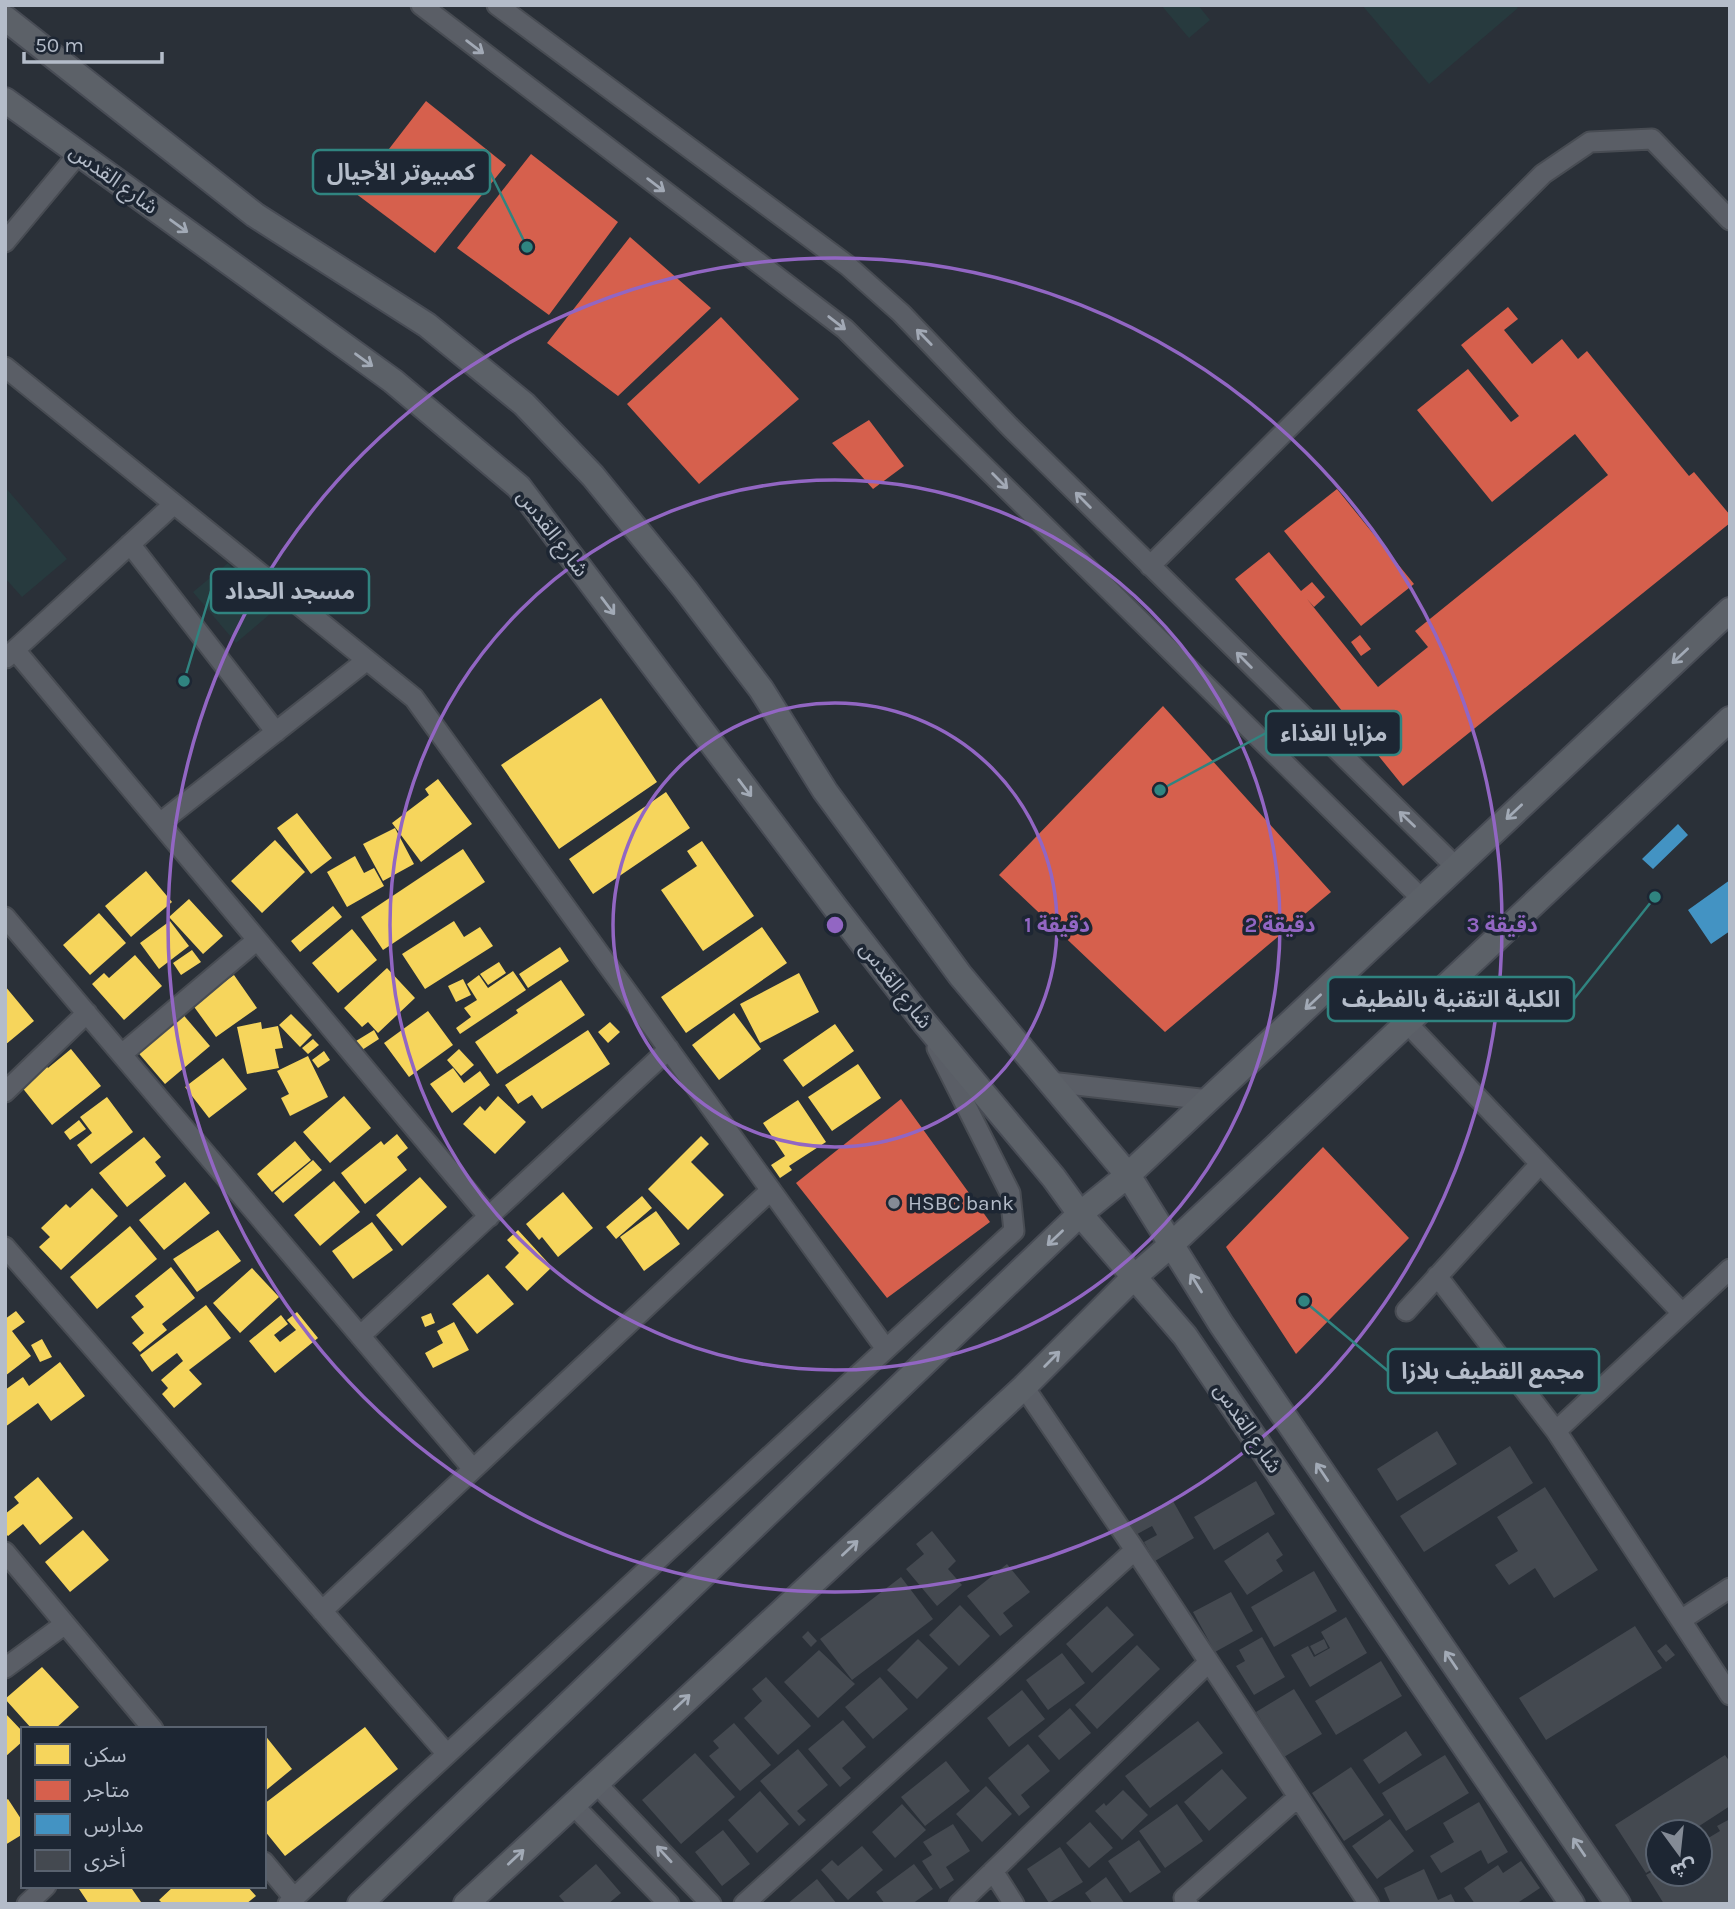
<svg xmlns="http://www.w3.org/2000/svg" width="1735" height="1909" viewBox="0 0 1735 1909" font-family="Karla,'Noto Sans Arabic',sans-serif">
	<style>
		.green { fill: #273a3e }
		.homes { fill: #f6d55c }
		.shops { fill: #d6604d }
		.schools { fill: #4393c3 }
		.building { fill: #444950 }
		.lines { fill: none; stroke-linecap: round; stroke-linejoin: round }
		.minor-casing { stroke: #484c53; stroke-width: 23 }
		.major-casing { stroke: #484c55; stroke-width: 28 }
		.minor { stroke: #5a5e66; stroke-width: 19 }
		.major { stroke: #5c6168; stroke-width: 24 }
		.oneway { stroke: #a2a9b5 }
		.oneway2 { stroke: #a2aab6 }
		.ring { fill: none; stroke: #9266c3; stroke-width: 3.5 }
		.poi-dot { fill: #848b96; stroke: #1d2633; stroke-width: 2.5 }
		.labels { text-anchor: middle; stroke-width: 7; stroke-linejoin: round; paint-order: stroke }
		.street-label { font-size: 21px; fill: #b4bcc9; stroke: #1d2633 }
		.poi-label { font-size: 21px; fill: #b4bcc9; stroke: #1d2633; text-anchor: start }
		.centre { fill: #9266c3; stroke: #1d2633; stroke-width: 3.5 }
		.ring-label { font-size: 21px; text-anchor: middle; font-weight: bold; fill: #9266c3; stroke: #1d2633; stroke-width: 7; stroke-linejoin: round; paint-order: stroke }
		.leader { fill: none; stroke: #308480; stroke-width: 2.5 }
		.callout-dot { fill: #308480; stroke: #1d2633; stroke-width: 2.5 }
		.callout { fill: #1d2633; stroke: #308480; stroke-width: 2.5 }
		.callout-label { font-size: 23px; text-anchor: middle; font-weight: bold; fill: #b4bcc9 }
	</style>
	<rect width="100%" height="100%" fill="#2a3038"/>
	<path class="green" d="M1161,5H1198L1210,20L1189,38Z
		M1362,5H1515L1518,8L1429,84Z
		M5,487L67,559L22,597L5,578Z
		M228,563L270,614L236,643L193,592Z"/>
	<path class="homes" d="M601,698L657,782L559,849L501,765Z
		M438,779L472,824L421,862L392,823L429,795L425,789Z
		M666,792L690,828L593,894L569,859Z
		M297,813L332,858L311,874L277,828Z
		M395,828L414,864L383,881L363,844Z
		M275,840L305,872L262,913L231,881Z
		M702,841L754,916L703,951L661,890L697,866L687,851Z
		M463,849L485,882L383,950L361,917Z
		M355,856L364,873L374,868L384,886L347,907L327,872Z
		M146,871L172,902L131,937L105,906Z
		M189,899L223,936L203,954L169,917Z
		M333,906L342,917L300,952L291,941Z
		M99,913L126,943L90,975L63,945Z
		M170,921L189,946L159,969L140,943Z
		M454,921L464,937L480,927L493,946L425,989L402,954Z
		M762,927L787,963L686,1033L661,997Z
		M352,929L377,960L338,993L312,963Z
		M560,947L569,961L528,988L519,974Z
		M192,950L201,962L181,975L173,963Z
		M135,955L162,986L124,1020L92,984L104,973L109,978Z
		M499,962L506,973L488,985L480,974Z
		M387,968L415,998L378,1033L368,1022L362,1027L344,1008Z
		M513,971L526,990L460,1034L456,1028L471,1017L464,1008L477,1000L467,984L479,975L488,988Z
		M799,973L819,1012L760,1043L740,1004Z
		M234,975L257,1008L216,1037L192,1004Z
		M463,979L471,995L456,1002L448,986Z
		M561,980L585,1015L497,1074L475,1042L518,1013L516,1010Z
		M5,986L34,1021L5,1045Z
		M180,1011L210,1046L165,1084L135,1049Z
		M428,1011L453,1045L409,1077L384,1043Z
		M734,1013L761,1049L719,1080L692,1045Z
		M291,1014L312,1035L300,1047L279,1025Z
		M261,1022L262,1029L278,1026L283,1048L275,1049L279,1068L247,1074L237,1027Z
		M610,1022L620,1032L608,1043L598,1032Z
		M835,1024L854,1051L803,1087L783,1060Z
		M374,1030L379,1039L362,1050L356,1041Z
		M588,1030L610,1064L542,1109L532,1095L518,1104L505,1085Z
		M313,1039L319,1045L308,1054L302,1048Z
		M71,1049L101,1086L52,1125L17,1081L42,1061L48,1068Z
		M459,1049L474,1065L461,1076L447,1060Z
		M324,1051L330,1060L318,1068L312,1060Z
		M308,1056L328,1097L290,1116L281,1098L289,1094L277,1071Z
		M223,1058L247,1089L209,1118L185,1087Z
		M858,1064L881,1098L832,1131L808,1097Z
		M453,1068L464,1083L480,1071L490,1085L452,1113L430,1084Z
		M344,1096L371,1128L330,1163L303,1132Z
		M498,1096L526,1122L495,1154L463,1124L480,1106L485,1111Z
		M107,1097L133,1132L91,1164L77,1145L92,1133L80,1117Z
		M798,1100L826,1142L789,1166L792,1170L780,1178L771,1165L785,1156L763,1123Z
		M79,1120L86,1129L70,1140L64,1132Z
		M397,1134L408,1148L397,1157L407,1170L365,1204L341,1173L381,1141L384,1145Z
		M701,1136L709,1144L691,1162L724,1195L688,1230L648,1189Z
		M144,1137L161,1157L155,1162L166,1176L127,1207L99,1173Z
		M295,1141L311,1160L272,1192L257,1174Z
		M313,1160L322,1170L283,1203L274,1193Z
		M420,1177L447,1207L402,1246L376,1215Z
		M334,1181L360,1212L320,1246L294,1215Z
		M185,1182L210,1213L164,1250L139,1220Z
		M92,1188L118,1216L61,1270L39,1247L50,1237L41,1228L66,1204L70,1208Z
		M563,1192L593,1228L558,1257L542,1237L539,1240L526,1224Z
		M642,1196L652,1208L616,1239L606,1227Z
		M656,1211L680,1244L644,1271L620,1237Z
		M372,1222L393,1250L353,1279L332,1251Z
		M130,1226L157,1259L97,1309L70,1277Z
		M218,1230L241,1261L197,1292L173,1259Z
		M518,1230L552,1267L527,1291L505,1267L519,1253L507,1240Z
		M171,1267L195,1298L162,1324L167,1330L140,1352L132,1343L144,1333L131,1317L144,1307L135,1296Z
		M252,1268L279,1297L240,1333L213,1303Z
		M488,1274L514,1304L477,1334L452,1304Z
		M206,1305L231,1338L189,1370L202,1384L174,1408L162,1394L168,1388L161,1380L183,1361L177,1353L152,1372L140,1355Z
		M16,1311L25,1322L12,1331L31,1356L5,1376V1319Z
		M297,1312L318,1338L275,1373L249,1341L281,1315L288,1324L274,1335L280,1342L296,1330L287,1320Z
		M431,1313L435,1323L425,1327L421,1317Z
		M454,1322L469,1350L433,1368L425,1353L443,1343L437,1331Z
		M42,1339L52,1357L40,1362L31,1345Z
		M60,1362L85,1396L51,1421L38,1403L5,1427V1390L23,1377L29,1386Z
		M38,1477L73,1518L40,1545L23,1524L8,1536L5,1533V1514L19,1503L14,1497Z
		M83,1530L109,1560L70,1592L45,1562Z
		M42,1667L79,1707L55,1729H32L5,1699Z
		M5,1713L23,1732V1741L5,1757Z
		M365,1727L398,1769L285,1856L264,1830V1804Z
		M264,1734L292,1769L264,1792Z
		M8,1799L23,1822V1834L5,1845V1801Z
		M77,1886H130L141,1902L138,1904H89Z
		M174,1886H247L256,1896L246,1904H163L159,1900Z"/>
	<path class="shops" d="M426,101L506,165L435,253L355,193Z
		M531,154L618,222L549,315L457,248Z
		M630,237L711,308L618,396L547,343Z
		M1508,307L1518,319L1504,330L1532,364L1562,339L1578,359L1587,351L1689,476L1694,472L1730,515V523L1403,786L1235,579L1269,552L1301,591L1312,582L1325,597L1314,607L1307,599L1378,687L1428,647L1415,631L1608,475L1575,434L1492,502L1417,410L1468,369L1511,422L1519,416L1461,345Z
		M721,317L799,399L699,484L627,404Z
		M869,420L904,466L873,489L832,443Z
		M1337,489L1414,584L1361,626L1284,531Z
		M1360,635L1371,649L1361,656L1351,642Z
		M1163,706L1331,892L1165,1032L999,875Z
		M901,1099L990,1222L887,1298L796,1183Z
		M1323,1147L1409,1238L1296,1354L1226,1247Z"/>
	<path class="schools" d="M1678,824L1688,835L1653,869L1642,859Z
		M1730,880V931L1711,944L1688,910Z"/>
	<path class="building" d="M1437,1431L1457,1464L1397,1501L1377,1469Z
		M1510,1446L1533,1483L1424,1552L1400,1516Z
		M1256,1481L1275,1514L1214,1550L1194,1517Z
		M1545,1487L1598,1570L1554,1598L1535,1568L1509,1585L1495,1565L1518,1551L1497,1517Z
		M1173,1501L1194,1538L1155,1561L1144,1542L1157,1535L1152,1526L1130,1538L1125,1528Z
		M932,1531L956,1561L948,1569L962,1585L937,1606L906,1569L924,1554L916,1544Z
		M1268,1532L1283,1555L1276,1560L1283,1571L1247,1595L1224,1561Z
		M1007,1564L1030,1592L1003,1613L1013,1626L1000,1636L967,1596Z
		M1314,1571L1337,1611L1274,1647L1251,1607Z
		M901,1577L933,1619L852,1680L820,1639Z
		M1231,1592L1253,1631L1215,1652L1193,1612Z
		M960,1605L990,1636L959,1666L929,1635Z
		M1107,1606L1134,1635L1092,1673L1066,1644Z
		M1346,1617L1367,1653L1310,1687L1291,1655L1308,1646L1314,1657L1330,1648L1321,1632Z
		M1635,1626L1662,1668L1546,1740L1519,1698Z
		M808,1631L817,1641L811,1647L802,1637Z
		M1262,1637L1285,1677L1254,1695L1236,1666L1245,1661L1239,1650Z
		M918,1639L948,1668L917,1699L887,1670Z
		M1324,1639L1328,1648L1315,1655L1310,1646Z
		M1666,1644L1675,1655L1666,1662L1657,1651Z
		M1137,1645L1160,1669L1097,1729L1075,1705Z
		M819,1650L855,1684L818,1718L784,1682Z
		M1062,1653L1085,1683L1048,1710L1026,1680Z
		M1381,1661L1402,1696L1336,1735L1315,1701Z
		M766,1677L811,1726L778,1755L744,1718L762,1701L752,1689Z
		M880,1677L908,1709L873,1739L845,1707Z
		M1294,1689L1322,1734L1284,1757L1256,1712Z
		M1022,1690L1045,1719L1009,1747L987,1718Z
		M1070,1708L1091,1733L1059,1760L1038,1736Z
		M843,1720L866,1747L842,1768L851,1778L840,1787L808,1749Z
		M1198,1721L1223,1753L1150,1808L1125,1776Z
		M734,1723L771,1765L740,1791L709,1756L719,1748L713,1741Z
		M1406,1731L1422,1755L1379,1784L1363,1760Z
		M1028,1744L1050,1771L1021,1795L1030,1807L1019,1816L988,1778Z
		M798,1749L828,1785L797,1811L806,1820L799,1826L760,1781Z
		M695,1753L735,1797L681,1844L642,1800Z
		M1445,1755L1469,1793L1406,1831L1382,1793Z
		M1725,1755L1730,1762V1806L1690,1832H1658V1852L1652,1856L1658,1866L1646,1873L1615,1825Z
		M946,1761L970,1791L925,1826L901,1797Z
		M1351,1767L1384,1815L1344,1841L1312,1793Z
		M1222,1769L1247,1798L1209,1831L1184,1802Z
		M986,1786L1012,1814L982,1842L956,1814Z
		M1123,1790L1148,1815L1122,1840L1095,1811L1104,1803L1106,1806Z
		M760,1791L789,1824L757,1853L728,1820Z
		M1479,1802L1508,1852L1488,1864L1481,1850L1441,1873L1430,1856L1454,1842L1443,1823Z
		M902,1804L926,1830L895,1858L872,1832Z
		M1177,1804L1203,1841L1165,1868L1139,1831Z
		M1390,1819L1414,1851L1377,1879L1352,1846Z
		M1730,1819V1904H1664L1646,1875L1658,1868V1874H1700V1843L1720,1831L1717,1826Z
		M1090,1822L1113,1848L1089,1868L1066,1843Z
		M953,1824L970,1851L946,1867L954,1880L940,1889L922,1861L932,1855L923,1842Z
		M723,1830L750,1864L722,1886L695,1852Z
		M1139,1840L1161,1872L1130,1893L1108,1861Z
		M862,1846L883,1870L848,1900L821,1870L832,1860L838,1866Z
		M1060,1847L1083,1882L1049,1903L1027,1869Z
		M1521,1861L1540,1888L1516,1904H1475L1464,1888L1498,1865L1503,1873Z
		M596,1864L621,1893L608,1904H566L559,1896Z
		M914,1864L933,1889L912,1904H885L876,1892Z
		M1424,1869L1438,1900L1451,1894L1456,1904H1391L1384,1888Z
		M1106,1877L1125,1904H1093L1085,1893Z
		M817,1879L837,1904H787Z"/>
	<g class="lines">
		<g class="minor-casing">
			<path id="minor" d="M421,5L845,329L1422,899
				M497,5L847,265L901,313L1011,428L1456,867
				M5,242L79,153
				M5,367L414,698L886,1349
				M130,544L276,732
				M1150,566L1543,174L1590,142L1652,139L1730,220
				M15,650L489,1217
				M6,658L174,504
				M160,823L367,660
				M5,917L473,1469
				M1407,1023L1682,1313
				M122,1054L257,940
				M1050,1082L1209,1100
				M5,1092L87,1013
				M5,1247L447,1754
				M1437,1276L1556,1431L1730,1695
				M1406,1311L1540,1164
				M360,1336L669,1049
				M1024,1387L1135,1550L1369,1904
				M1556,1431L1730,1269
				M5,1552L153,1729
				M322,1611L771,1190
				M1681,1620L1730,1588
				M5,1668L65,1624
				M595,1782L711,1904
				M572,1804L669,1904
				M264,1862L294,1898
				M993,1871L1014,1904
				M27,1904L46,1886
				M288,1904L404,1794L1014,1231L1010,1193L937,1048
				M744,1904L1135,1550
				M959,1904L1209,1662
				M1188,1904L1184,1898L1297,1798"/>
		</g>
		<g class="major-casing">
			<path id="major" d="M5,18L255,215L427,325L524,404L593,476L685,589L761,689L825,791L960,975L1128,1175L1221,1324L1618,1904
				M5,100L393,381L519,487L834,906L924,1022L1054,1178L1080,1214L1185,1336L1572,1904
				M360,1904L1080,1214L1128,1175L1730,610
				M466,1904L1024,1387L1135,1276L1172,1244L1730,719"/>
		</g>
		<use href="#minor" class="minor"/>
		<use href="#major" class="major"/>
	</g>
	<defs><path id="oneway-shaft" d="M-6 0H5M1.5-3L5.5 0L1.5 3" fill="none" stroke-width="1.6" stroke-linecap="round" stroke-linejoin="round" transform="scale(1.75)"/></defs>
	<g class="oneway">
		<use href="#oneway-shaft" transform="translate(475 47) rotate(37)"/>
		<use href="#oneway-shaft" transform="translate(656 185) rotate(37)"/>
		<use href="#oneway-shaft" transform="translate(837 323) rotate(38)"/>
		<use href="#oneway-shaft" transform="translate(924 337) rotate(-134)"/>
		<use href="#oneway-shaft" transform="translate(1000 481) rotate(45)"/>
		<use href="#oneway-shaft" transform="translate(1083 500) rotate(-135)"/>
		<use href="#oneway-shaft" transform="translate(1244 660) rotate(-135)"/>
		<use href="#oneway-shaft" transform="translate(1407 819) rotate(-136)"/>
		<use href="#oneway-shaft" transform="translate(664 1854) rotate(-133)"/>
	</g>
	<g class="oneway2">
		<use href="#oneway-shaft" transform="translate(179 226) rotate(36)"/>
		<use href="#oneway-shaft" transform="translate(364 360) rotate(36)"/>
		<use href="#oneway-shaft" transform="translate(608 606) rotate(53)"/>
		<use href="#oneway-shaft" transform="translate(1680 656) rotate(137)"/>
		<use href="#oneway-shaft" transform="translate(745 788) rotate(53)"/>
		<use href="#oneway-shaft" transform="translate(1514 812) rotate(137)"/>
		<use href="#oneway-shaft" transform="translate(1313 1002) rotate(137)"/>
		<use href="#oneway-shaft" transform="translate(1055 1238) rotate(136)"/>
		<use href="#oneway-shaft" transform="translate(1196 1283) rotate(-122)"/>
		<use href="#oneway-shaft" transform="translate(1052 1359) rotate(-45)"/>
		<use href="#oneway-shaft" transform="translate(1322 1472) rotate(-124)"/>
		<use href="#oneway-shaft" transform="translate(850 1548) rotate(-43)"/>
		<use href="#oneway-shaft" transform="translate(1451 1660) rotate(-124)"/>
		<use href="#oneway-shaft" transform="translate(682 1702) rotate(-43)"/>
		<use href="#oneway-shaft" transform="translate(1579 1847) rotate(-124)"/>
		<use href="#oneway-shaft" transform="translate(516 1857) rotate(-43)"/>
	</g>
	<g class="ring">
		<circle cx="835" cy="925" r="222"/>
		<circle cx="835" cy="925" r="445"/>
		<circle cx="835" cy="925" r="667"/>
	</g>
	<circle class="poi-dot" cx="894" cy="1203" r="7"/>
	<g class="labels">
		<g class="street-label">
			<text transform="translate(114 179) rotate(36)" y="7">شارع القدس</text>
			<text transform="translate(553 533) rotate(53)" y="7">شارع القدس</text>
			<text transform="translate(896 985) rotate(52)" y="7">شارع القدس</text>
			<text transform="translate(1248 1428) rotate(56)" y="7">شارع القدس</text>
		</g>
		<g class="poi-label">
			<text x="908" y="1210">HSBC bank</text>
		</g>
	</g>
	<circle cx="835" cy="925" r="10" class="centre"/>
	<g class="ring-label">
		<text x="1057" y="932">1 دقيقة</text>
		<text x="1280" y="932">2 دقيقة</text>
		<text x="1502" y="932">3 دقيقة</text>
	</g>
	<path class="leader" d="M527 247L490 172M184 681L211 591M1160 790L1266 733M1655 897L1574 999M1304 1301L1388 1371"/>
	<g class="callout-dot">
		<circle cx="527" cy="247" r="7"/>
		<circle cx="184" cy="681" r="7"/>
		<circle cx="1160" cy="790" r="7"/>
		<circle cx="1655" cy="897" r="7"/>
		<circle cx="1304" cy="1301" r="7"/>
	</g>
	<g class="callout">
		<rect x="313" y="150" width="177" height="44" rx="7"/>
		<rect x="211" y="569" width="158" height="44" rx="7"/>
		<rect x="1266" y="711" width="135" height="44" rx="7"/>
		<rect x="1328" y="977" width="246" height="44" rx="7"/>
		<rect x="1388" y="1349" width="211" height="44" rx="7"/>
	</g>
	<g class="callout-label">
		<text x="401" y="180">كمبيوتر الأجيال</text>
		<text x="290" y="599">مسجد الحداد</text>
		<text x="1334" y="741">مزايا الغذاء</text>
		<text x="1451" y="1007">الكلية التقنية بالفطيف</text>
		<text x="1493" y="1379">مجمع القطيف بلازا</text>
	</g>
	<rect width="1735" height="1909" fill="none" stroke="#b4bcc9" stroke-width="14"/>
	<rect x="21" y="1727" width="245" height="161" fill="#1d2633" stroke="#59626f" stroke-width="2"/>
	<rect x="35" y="1744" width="35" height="21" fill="#f6d55c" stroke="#59626f" stroke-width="2"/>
	<text x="84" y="1762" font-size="21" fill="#b4bcc9">سكن</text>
	<rect x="35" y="1780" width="35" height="21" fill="#d6604d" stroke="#59626f" stroke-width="2"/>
	<text x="84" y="1797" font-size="21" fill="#b4bcc9">متاجر</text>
	<rect x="35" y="1814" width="35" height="21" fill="#4393c3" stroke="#59626f" stroke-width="2"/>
	<text x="84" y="1832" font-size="21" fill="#b4bcc9">مدارس</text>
	<rect x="35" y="1850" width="35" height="21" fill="#444950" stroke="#59626f" stroke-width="2"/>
	<text x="84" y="1867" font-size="21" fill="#b4bcc9">أخرى</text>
	<g transform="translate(1679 1853) rotate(165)"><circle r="33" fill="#1d2633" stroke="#59626f" stroke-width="2"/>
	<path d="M0-5L12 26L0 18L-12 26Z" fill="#848b96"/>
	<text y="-10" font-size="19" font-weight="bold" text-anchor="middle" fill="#b4bcc9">ش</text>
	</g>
	<path d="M24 52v10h138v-10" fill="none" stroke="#b4bcc9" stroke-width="3.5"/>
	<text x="35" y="52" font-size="21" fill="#b4bcc9" stroke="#1d2633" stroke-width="5" paint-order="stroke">50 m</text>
</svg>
